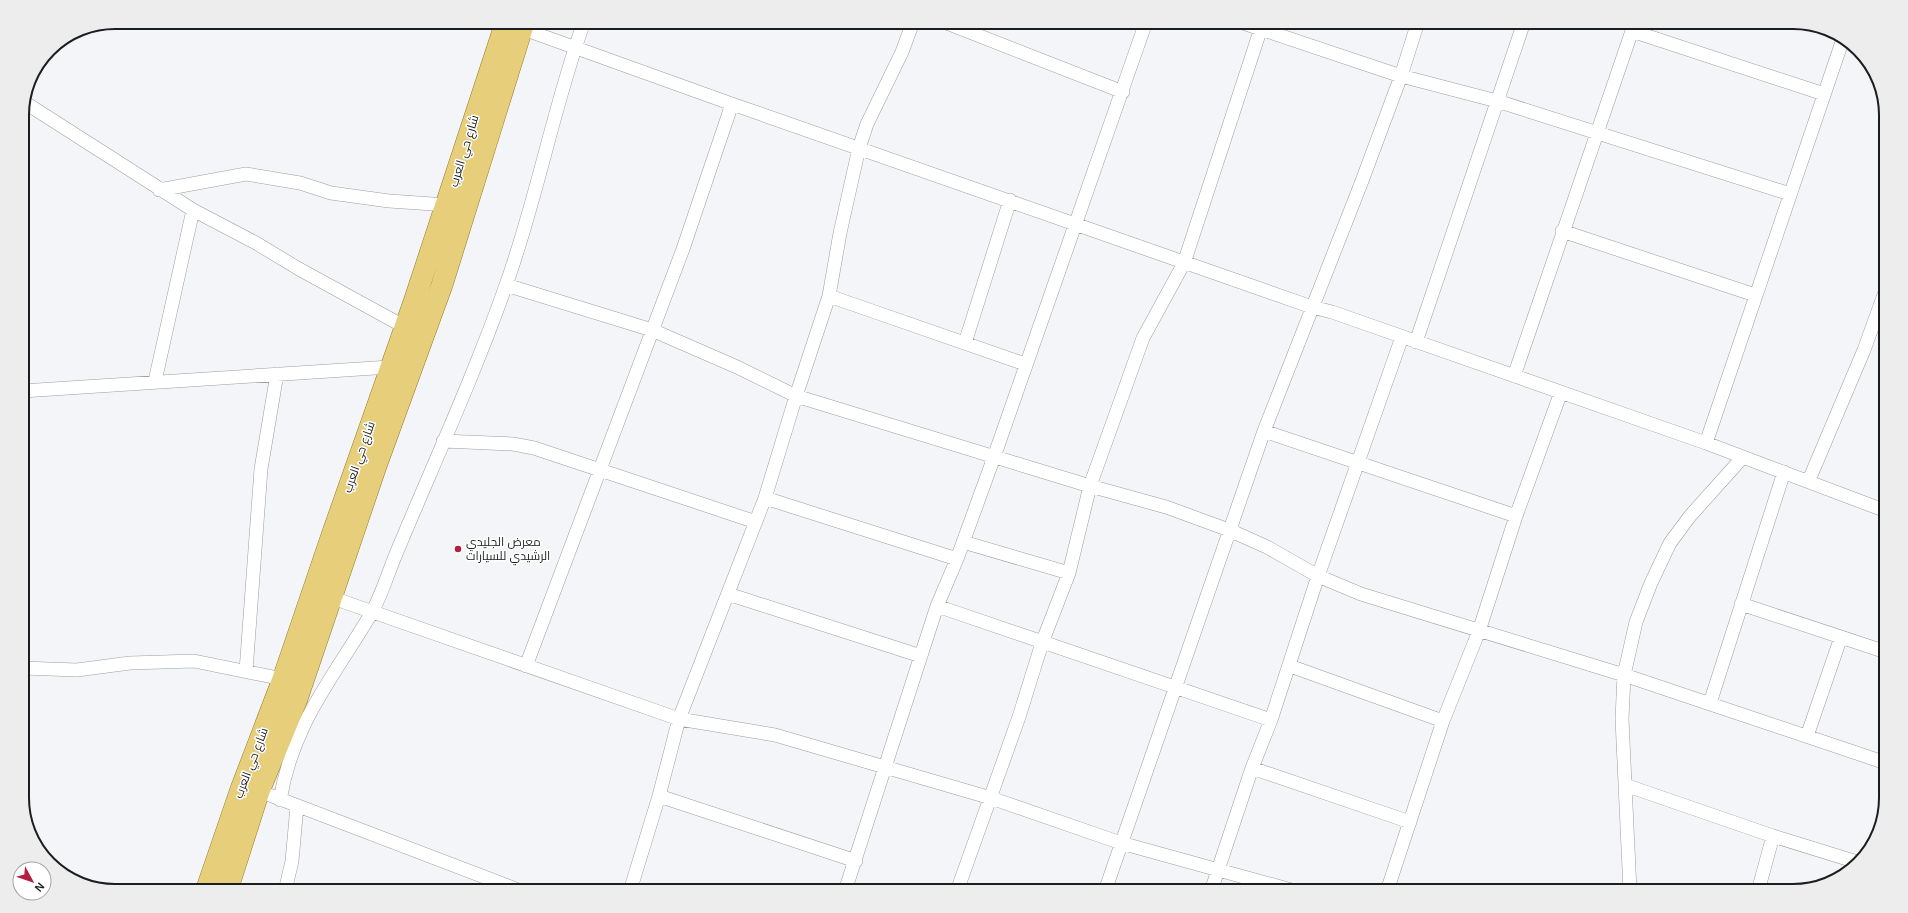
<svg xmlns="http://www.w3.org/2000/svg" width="1908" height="913" viewBox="0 0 1908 913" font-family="Helvetica,Cairo,sans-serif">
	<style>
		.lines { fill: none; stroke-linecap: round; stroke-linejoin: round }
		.minor-casing { stroke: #9c9ea0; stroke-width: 14 }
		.primary-casing { stroke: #967b21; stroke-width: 22 }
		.minor { stroke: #fff; stroke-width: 13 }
		.primary { stroke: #e7ce7b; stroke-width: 21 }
		.poi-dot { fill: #b3203e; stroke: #fff; stroke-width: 1.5 }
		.labels { text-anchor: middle; stroke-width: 3; stroke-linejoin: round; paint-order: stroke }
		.street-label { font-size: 12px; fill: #1c1d1e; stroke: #fff }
		.poi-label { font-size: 12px; fill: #1c1d1e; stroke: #fff; text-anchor: start }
		.rim { fill: none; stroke: #1c1d1e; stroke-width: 2 }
	</style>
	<rect width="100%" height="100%" fill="#f4f5f8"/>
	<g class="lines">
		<g class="minor-casing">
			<path id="minor" d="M944,22L1123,92
				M1240,22L1401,76L1497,101L1790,194
				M515,26L732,104L1312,307L1332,312L1706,443L1886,511
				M1632,31L1824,94
				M24,102L193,210L256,243L299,269L405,327
				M159,190L246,174L300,183L331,193L389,201L448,205
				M1562,231L1755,295
				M506,285L652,330L737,367L796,396L1090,486L1166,507L1229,530L1267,547L1318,576L1361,594L1624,675L1886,763
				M829,296L1025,364
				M1416,342L1524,22
				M965,343L1010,200
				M1514,376L1635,22
				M155,381L193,210
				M22,391L390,367
				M1264,431L1516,516
				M443,441L513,444L534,448L756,522
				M1706,443L1843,39
				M1809,480L1864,350L1886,289
				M765,498L957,559
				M963,542L1069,573
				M728,594L921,656
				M330,597L679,719L775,735L991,798L1121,843L1295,891
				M1741,604L1886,652
				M937,606L1271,720
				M526,666L683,249L732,104
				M1290,666L1443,721
				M22,668L77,670L130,663L194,661L283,679
				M246,671L261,469L277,374
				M1710,703L1784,472
				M1807,736L1841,637
				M1252,768L1410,822
				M1625,785L1773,836L1857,862
				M259,791L521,891
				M659,796L856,861
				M280,800C293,722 334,677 372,612C382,594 388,573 396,554C433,465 474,376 506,285C537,199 553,108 584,22
				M285,891L292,861L297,806
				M630,891L659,796L679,719L765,498L796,396L829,296L840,233L859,148L867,124L902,52L913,22
				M845,891L937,606L957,559L994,457L1146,22
				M957,891L1019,717L1042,643L1069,573L1090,486L1143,338L1184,263L1263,22
				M1105,891L1264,431L1362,181L1401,76L1418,22
				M1211,891L1252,768L1271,720L1318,576L1402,337
				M1387,891L1443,721L1479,631L1516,516L1561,392
				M1630,891L1622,719L1624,675L1636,622L1651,583L1670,543L1690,516L1743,457
				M1758,891L1773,836"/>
		</g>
		<g class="primary-casing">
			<path id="primary" d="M206,891L241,789L283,679L332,535L414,302L506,22
				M227,891L259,791L297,699L376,466L442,285L524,22"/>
		</g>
		<use href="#minor" class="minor"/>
		<use href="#primary" class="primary"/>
	</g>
	<circle class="poi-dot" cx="458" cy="549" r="4"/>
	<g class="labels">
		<g class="street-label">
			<text transform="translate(464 151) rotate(-73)" y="4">شارع حي العرب</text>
			<text transform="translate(359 457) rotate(-71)" y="4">شارع حي العرب</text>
			<text transform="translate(251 763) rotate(-69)" y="4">شارع حي العرب</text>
		</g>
		<g class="poi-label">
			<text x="466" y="546">معرض الجليدي<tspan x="466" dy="14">الرشيدي للسيارات</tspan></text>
		</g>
	</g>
	<path d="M0 0H1908V913H0ZM115 29H1793A86 86 0 0 1 1879 115V798A86 86 0 0 1 1793 884H115A86 86 0 0 1 29 798V115A86 86 0 0 1 115 29Z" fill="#ededed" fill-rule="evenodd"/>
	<path class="rim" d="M115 29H1793A86 86 0 0 1 1879 115V798A86 86 0 0 1 1793 884H115A86 86 0 0 1 29 798V115A86 86 0 0 1 115 29Z"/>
	<g transform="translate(32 881) rotate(130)"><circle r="19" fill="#ffffff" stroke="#a4a5a5"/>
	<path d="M0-3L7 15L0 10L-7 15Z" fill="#b3203e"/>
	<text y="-6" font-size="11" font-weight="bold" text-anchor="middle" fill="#1c1d1e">N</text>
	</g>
</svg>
